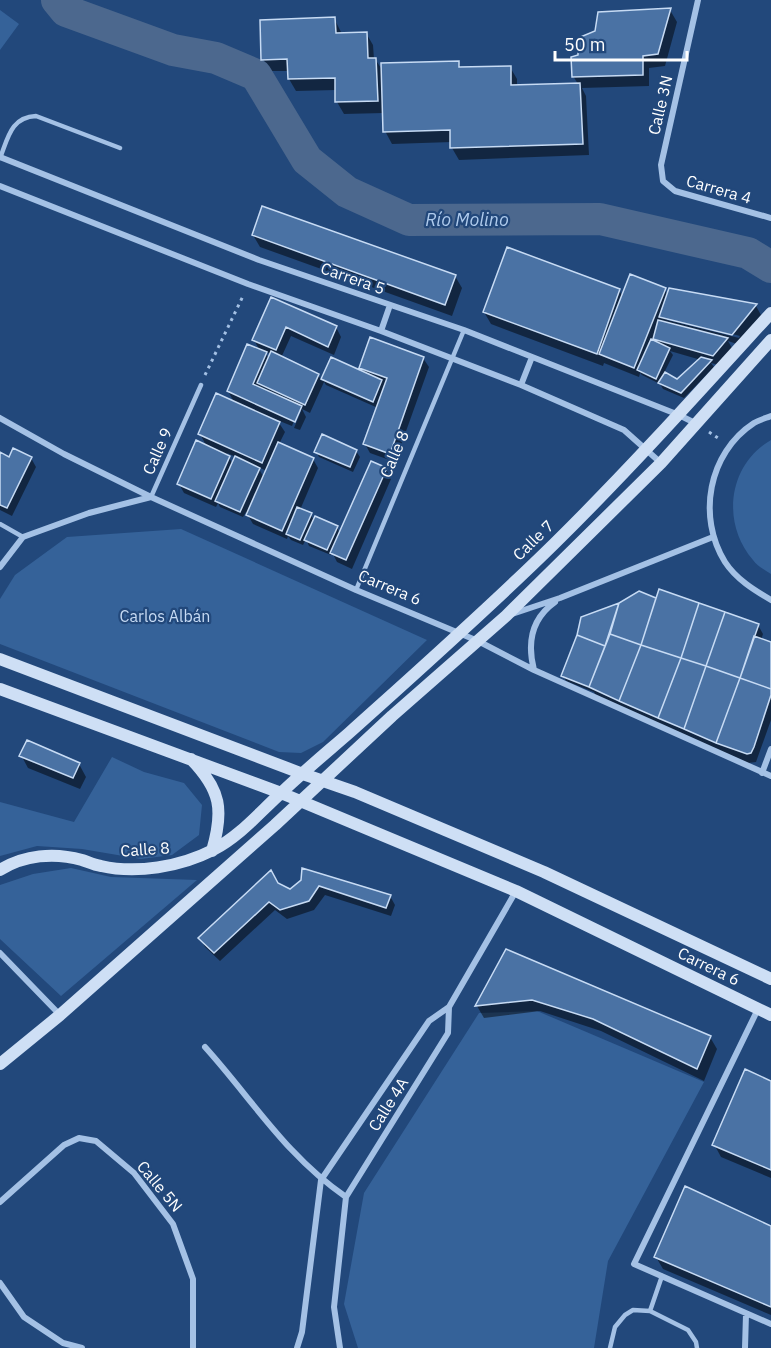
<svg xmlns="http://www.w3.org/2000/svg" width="771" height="1348" viewBox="0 0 771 1348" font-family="'IBM Plex Sans',sans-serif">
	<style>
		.green { fill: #356299 }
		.shadow { fill: #0007; fill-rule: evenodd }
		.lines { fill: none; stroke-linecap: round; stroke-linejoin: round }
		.river { stroke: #4c688e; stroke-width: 32 }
		.building { fill: #4a72a4; stroke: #c7dbf4; stroke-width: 1.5 }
		.path { stroke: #a4c1e5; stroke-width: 3; stroke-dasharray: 3 4.5; stroke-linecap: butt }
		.lane { stroke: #a4c1e5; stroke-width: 4.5 }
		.street { stroke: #a4c1e5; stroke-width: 6 }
		.secondary { stroke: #cedff5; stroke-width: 12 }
		.labels { text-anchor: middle; stroke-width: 4.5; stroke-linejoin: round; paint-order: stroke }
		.street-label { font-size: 16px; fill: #fff; stroke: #22487b }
		.park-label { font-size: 16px; fill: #c7dbf4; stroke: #22487b }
		.water-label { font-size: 18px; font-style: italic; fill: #afcbed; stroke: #22487b }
	</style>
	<rect width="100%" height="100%" fill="#22487b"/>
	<path class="green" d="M0,10L19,24L0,50Z
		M771,440V574C765,570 757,566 753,560C721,523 728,465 771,440Z
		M181,529L427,640L323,742L301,753L279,752L0,644V599L15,575L67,537Z
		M112,757L144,772L184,783L202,805L199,835L172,855L141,859L82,849L37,846L0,856V802L74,822Z
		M71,868L111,877L197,880L61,996L0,939V885L33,874Z
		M537,1011L704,1082L608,1261L594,1348H358L344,1304L364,1193L479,1013Z"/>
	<path class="shadow" d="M670,10L677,22L665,66L649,68V86L582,88L586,96L589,155L459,160L452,148V142L392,144L385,131L384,113L344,114L337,102L336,90L296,91L289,79V71H270L263,59L334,18L342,34L366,33L373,45L374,59H375L383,71L458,62L462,69L510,67L517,79V86L578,84L573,76Z
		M253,235L455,276L462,288L452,316L260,247Z
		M619,290L623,297L665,290L668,296L670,290L756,306L761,315L737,344L728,341L732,348L719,365L711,363L714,367L684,398L663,389L660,384L642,375L640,373L639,377L604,363L603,366L491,324L484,312ZM667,317L740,336L739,338L667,320ZM670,351L701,360L677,381L664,373L673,355Z
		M272,299L336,327L341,337L334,355L291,336L281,358L318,375L322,381L331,359L365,374L361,368L423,358L429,367L395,462L370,453L365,444L378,408L326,385L324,382L310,413L302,409L306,417L300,430L294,428L301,411H298L292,426L277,420L285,432L279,444L313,459L318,468L300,510L311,515L314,521L337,527L340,534L386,469L391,479L352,569L337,562L332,552L331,555L309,546L306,539L303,545L291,540L288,536L287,539L253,524L246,512L243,517L220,507L218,503L216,507L184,493L179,484L207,447L200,434L235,404L228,391L260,351L254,340ZM264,351L271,354L269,359ZM227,453L236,457L233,464L231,461ZM258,467L267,471L264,478Z
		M316,451H356L360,457L353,472L319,457Z
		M0,454L10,459L31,458L36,467L12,516L0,510Z
		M639,592L657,600L758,625L763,634L761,640L771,644V720L756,762L748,763L596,696L594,692L566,681L563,675L583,619L620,604Z
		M21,755L79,764L86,777L80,789L28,768Z
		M302,881L390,896L395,905L391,916L325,895L314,910L287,919L275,910L220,961L205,947L200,938L277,884L290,891Z
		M507,951L710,1037L717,1049L704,1081L601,1031L540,1011L484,1018L477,1006Z
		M771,1082V1178L721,1157L714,1144Z
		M771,1227V1315L663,1269L656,1257Z"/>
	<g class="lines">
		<path class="river" d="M57,0L66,11L173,50L216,58L256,75L307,160L347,192L409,220L600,219L748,253L771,267"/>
	</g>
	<path class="building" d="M671,8L658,54L643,56V75L572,77L571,57L578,55V38L595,31L598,12Z
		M335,17L336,33L367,32L368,58H376L378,101L335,102V78L288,79L287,59L261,60L260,20Z
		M459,61V67L511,66V85L580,83L583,144L450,148V130L383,132L381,63Z
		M262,206L456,275L445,305L252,235Z
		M507,247L620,289L597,354L483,312Z
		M630,274L666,288L634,368L599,354Z
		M669,288L757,304L732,335L659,317Z
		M271,297L337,326L328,347L286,327L276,350L252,340Z
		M658,320L728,338L713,356L653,339Z
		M370,337L424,357L390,454L363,444L387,378L359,368Z
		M651,339L670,348L656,379L637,370Z
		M247,344L267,352L253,384L302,406L295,422L227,391Z
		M271,351L319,374L305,405L257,383Z
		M331,357L382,380L373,402L321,379Z
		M701,357L712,360L681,393L658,383L665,372L677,379Z
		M216,393L280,422L262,463L198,434Z
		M322,434L357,450L350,467L314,452Z
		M196,440L230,456L211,499L177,484Z
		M278,442L314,458L282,531L246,515Z
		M13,448L32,457L7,508L0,505V452L9,457Z
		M235,456L260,468L240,512L215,501Z
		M371,461L387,468L346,560L330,553Z
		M297,507L312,513L300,540L286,534Z
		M315,516L338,526L327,550L304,540Z
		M659,589L699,603L681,658L641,645Z
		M639,591L656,598L641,645L610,634L619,603Z
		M619,603L605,646L577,635L581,617Z
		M699,603L725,612L706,666L681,658Z
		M725,612L759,624L740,678L706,666Z
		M610,634L641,645L619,701L589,687Z
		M577,635L605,646L589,687L561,676Z
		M754,636L771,642V689L740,678Z
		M641,645L681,658L658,718L619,701Z
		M681,658L706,666L684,729L658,718Z
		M706,666L740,678L716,743L684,729Z
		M740,678L771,689V695L754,747L751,753L747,754L716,743Z
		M27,740L80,763L73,778L19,756Z
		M302,868L391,895L386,908L319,886L309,901L280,910L269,902L214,953L198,938L271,870L278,883L290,889L301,880Z
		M506,949L711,1036L697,1069L593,1019L532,1000L475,1006Z
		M745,1069L771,1081V1170L712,1145Z
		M685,1186L771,1226V1307L654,1257Z"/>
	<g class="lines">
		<path class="path" d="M205,375L244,294
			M709,432L721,440"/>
		<path class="lane" d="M0,158C8,138 11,117 36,116L120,148
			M151,497L201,385
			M0,524L23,537
			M356,590L464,330
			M650,1311L662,1276
			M610,1348L615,1327L625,1315L633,1310L650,1311L688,1330L696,1342L697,1348"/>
		<path class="street" d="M698,0L661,165L663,181L675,191L771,218
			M0,157L259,260L464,330L679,415L697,424
			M0,186L248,284L381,331L521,385L624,430L661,463
			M381,331L390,305
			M521,385L532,357
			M771,416C766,418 759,420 754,423C708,453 697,517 725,562C736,579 754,590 771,600
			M0,418L64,454L151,497L356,590L478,641L534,670L771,776
			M0,567L23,537L89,513L151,497
			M512,614L560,598L713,537
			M534,670C527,643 531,619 555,602
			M762,773L771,749
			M0,953L60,1015
			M758,1009L634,1264L771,1324
			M205,1047C252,1099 286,1156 346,1197
			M0,1202L64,1145L79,1138L96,1141L134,1173L173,1224L193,1279V1348
			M0,1283L24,1317L63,1343L82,1348
			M297,1348L302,1332L321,1180L429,1021L449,1007
			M340,1348L334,1307L346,1197L448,1033L449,1007L516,891
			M745,1348L746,1314"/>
		<path class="secondary" d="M0,659L303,774L355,792L544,872L771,979
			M0,689L281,793L516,891L771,1015
			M191,759C221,790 224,810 212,851
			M0,870C24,855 54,852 82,860C88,862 94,865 101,866C136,874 180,867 213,850C240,836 259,813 281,793C303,772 326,753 349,733C418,671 488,609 555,543C630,469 700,391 771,313
			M0,1064L60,1015L275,825L392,716L506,616L661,463L771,340"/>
	</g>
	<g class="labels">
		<g class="street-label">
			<text transform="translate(660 105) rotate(-77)" y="6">Calle 3N</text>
			<text transform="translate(719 189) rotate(16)" y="6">Carrera 4</text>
			<text transform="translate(353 278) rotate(19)" y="6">Carrera 5</text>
			<text transform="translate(157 451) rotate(-66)" y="6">Calle 9</text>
			<text transform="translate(394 454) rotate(-67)" y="6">Calle 8</text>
			<text transform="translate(533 540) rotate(-44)" y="6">Calle 7</text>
			<text transform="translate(390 587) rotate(23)" y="6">Carrera 6</text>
			<text transform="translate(145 849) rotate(-4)" y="6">Calle 8</text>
			<text transform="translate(709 966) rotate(26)" y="6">Carrera 6</text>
			<text transform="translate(388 1104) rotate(-58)" y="6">Calle 4A</text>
			<text transform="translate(160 1186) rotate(50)" y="6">Calle 5N</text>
		</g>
		<g class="park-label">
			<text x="165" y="622">Carlos Albán</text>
		</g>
		<g class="water-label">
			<text x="467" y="226">Río Molino</text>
		</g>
	</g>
	<path d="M555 51v9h132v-9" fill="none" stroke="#ffffff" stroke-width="3"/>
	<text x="564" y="51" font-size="18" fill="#ffffff" stroke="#22487b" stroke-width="4.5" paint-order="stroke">50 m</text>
</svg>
